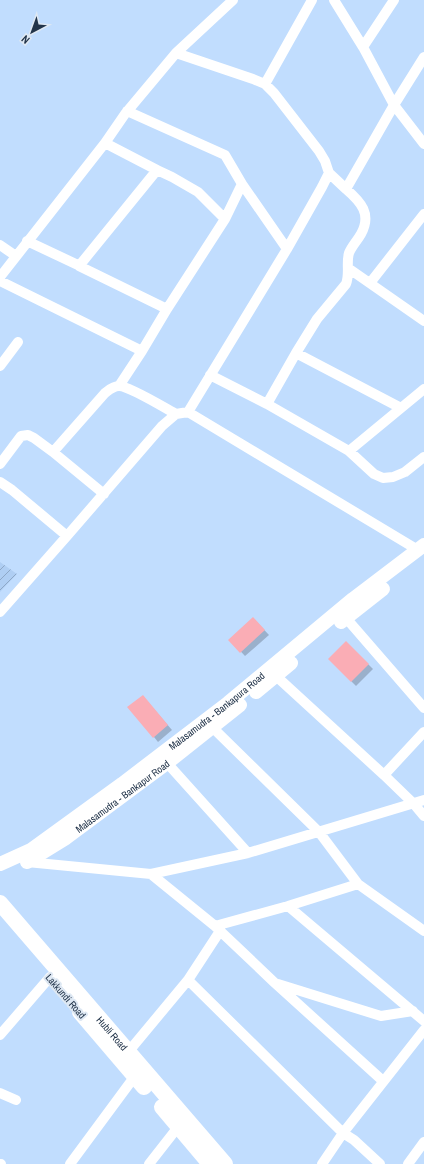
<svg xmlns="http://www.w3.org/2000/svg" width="424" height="1164" viewBox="0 0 424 1164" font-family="'Archivo Narrow',sans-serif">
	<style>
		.industrial { fill: url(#industrial-furrows) }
		.shadow { fill: #0003 }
		.building { fill: #faadb5 }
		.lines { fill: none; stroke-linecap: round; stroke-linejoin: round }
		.minor { stroke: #fff; stroke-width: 10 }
		.secondary { stroke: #fff; stroke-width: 14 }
		.primary { stroke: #fff; stroke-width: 16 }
		.labels { text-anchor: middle; stroke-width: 4; stroke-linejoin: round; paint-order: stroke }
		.street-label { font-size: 10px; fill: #22344a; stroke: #dee8f3 }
	</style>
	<defs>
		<pattern id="industrial-furrows" width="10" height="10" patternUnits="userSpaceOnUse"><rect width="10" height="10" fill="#afcef3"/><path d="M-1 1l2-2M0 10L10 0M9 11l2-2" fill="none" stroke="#8ea8c7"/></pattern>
	</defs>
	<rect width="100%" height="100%" fill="#c1ddfe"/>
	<path class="industrial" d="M0,562L17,574L0,592Z"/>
	<path class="shadow" d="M253,618L269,635L245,656L230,640Z
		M346,642L373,669L356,686L329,659Z
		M147,701L172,730L158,742L154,737Z"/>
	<path class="building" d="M253,617L265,630L240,653L228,640Z
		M346,641L369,664L351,682L328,659Z
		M143,695L168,725L153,738L127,707Z"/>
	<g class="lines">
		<path class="minor" d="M363,47L394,0
			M176,53L253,79L265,84L274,93L319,151L325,161L329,173L322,187L287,249L188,412
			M424,57L394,105L424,144
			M265,84L312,0
			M127,111L225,155L242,184
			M105,143L157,170
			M329,173L346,189L394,105L363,47L334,0
			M27,241L80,266
			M0,245L16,256
			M348,268L424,321
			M0,277L105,143L125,114L176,53L233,0
			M0,281L142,351
			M370,283L424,214
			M167,309L79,266L157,170L172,177L198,192L225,219
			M296,353L401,408
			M0,366L18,342
			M210,375L267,404L349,451L374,474L383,478L393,477L405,472L424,457
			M119,386L142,351L167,309L225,219L242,184L287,249
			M267,404L296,353L317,319L346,284C350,274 346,263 349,253C352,246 357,241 361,234C372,214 361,202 346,189
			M349,451L424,389
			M53,452L105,393C109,390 113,386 119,386C129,386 165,408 176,414
			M0,464L21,436L28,435L34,438L53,452L104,494
			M0,482L12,490L67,536
			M0,612L67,536L162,426L176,414L188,412L418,550
			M346,618L424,708
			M276,676L384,775L414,804L424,816
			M213,728L319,832L358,884L424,931
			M167,763L248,853
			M384,775L424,732
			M27,862L151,874L248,853L424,800
			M151,874L215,926L275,983L383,1081
			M288,906L424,1021
			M215,926L288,906L358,884
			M188,980L343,1133L354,1140L380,1164
			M278,984L381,1016L413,1011
			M0,1035L50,977
			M129,1051L188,980L220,931
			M0,1093L16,1100
			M0,1164H1
			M70,1164L135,1076
			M149,1164L178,1127
			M322,1164L343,1133L424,1030
			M408,1164L424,1142"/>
		<g class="secondary">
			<path d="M341,622L383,589"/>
			<path d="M256,692L291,663"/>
			<path id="s1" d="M27,862L66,838L167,763L240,705"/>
			<path id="s2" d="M0,864L31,850L122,784L228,703L353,599L424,545"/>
		</g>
		<g class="primary">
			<path id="s3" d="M0,903L225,1164"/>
			<path d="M80,1012L144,1087"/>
			<path d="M162,1107L210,1164"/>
		</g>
	</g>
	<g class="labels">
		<g class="street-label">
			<text dy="4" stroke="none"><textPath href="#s2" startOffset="266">Malasamudra - Bankapura Road</textPath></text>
			<text dy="4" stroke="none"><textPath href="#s1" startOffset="116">Malasamudra - Bankapur Road</textPath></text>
			<text transform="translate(66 996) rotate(49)" y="4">Lakkundi Road</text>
			<text dy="4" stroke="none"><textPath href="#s3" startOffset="172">Hubli Road</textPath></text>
		</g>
	</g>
	<g transform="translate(32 32) rotate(221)" stroke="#dee8f3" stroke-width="3" paint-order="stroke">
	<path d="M0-3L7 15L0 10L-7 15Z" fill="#22344a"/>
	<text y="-6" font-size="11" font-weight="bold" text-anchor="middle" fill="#22344a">N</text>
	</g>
</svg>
